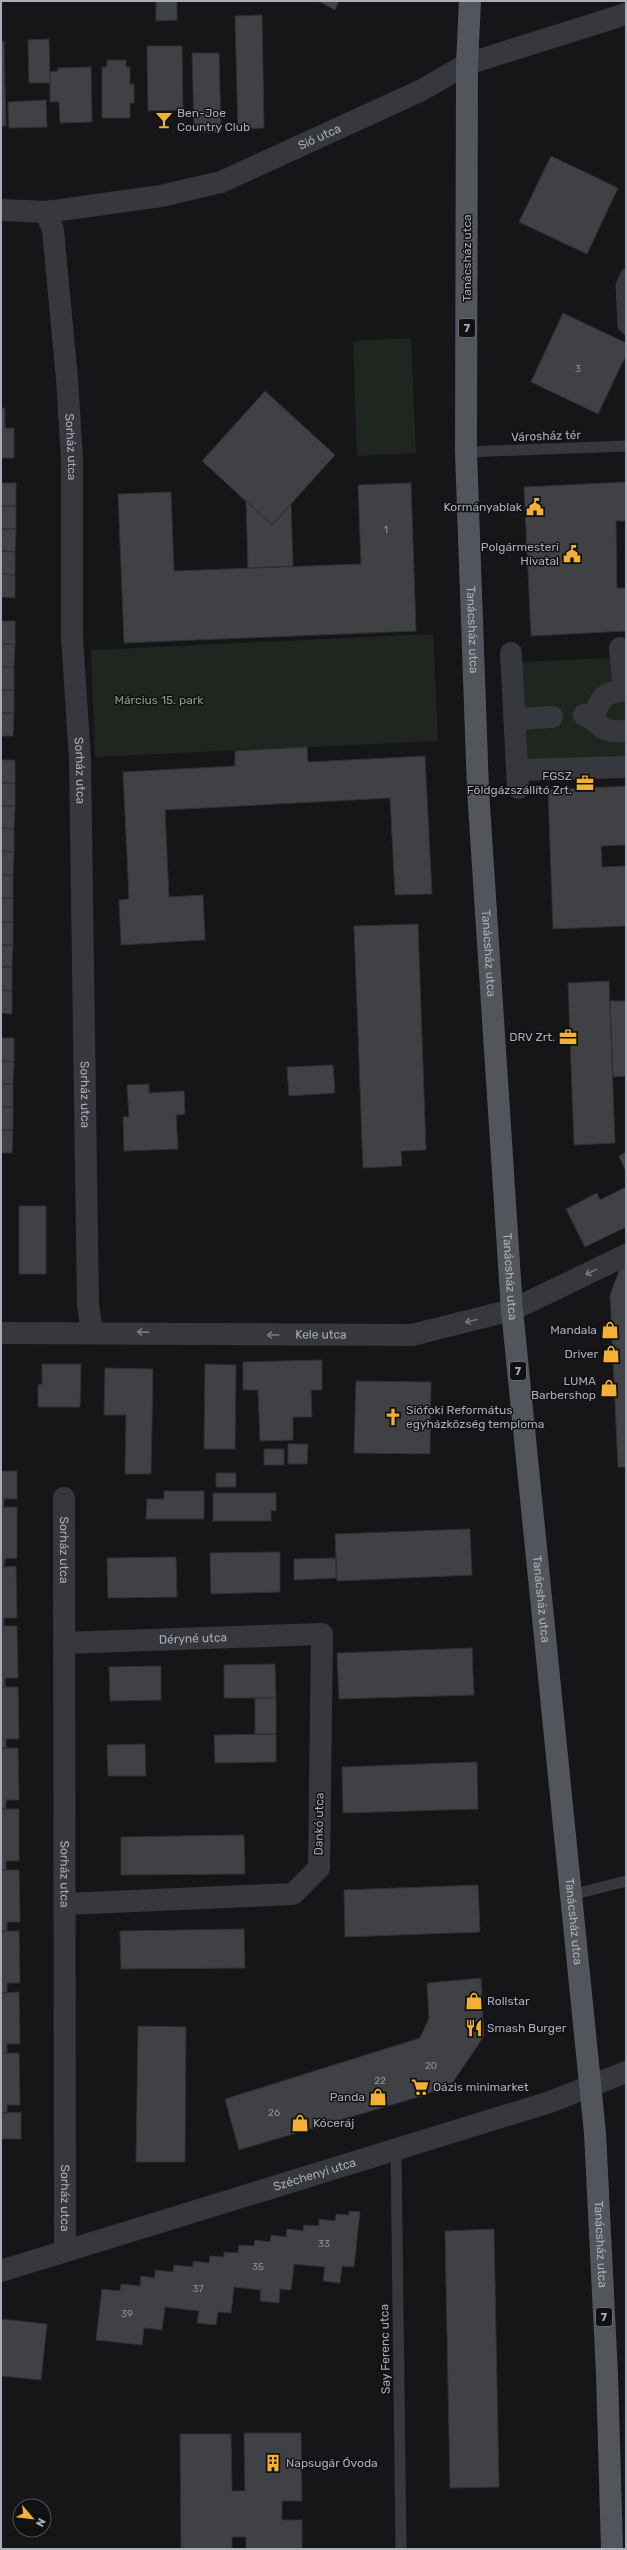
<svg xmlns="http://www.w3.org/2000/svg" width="627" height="2550" viewBox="0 0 627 2550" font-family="Rubik,sans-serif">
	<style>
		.green { fill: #1e261f }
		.building { fill: #404145; stroke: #303034 }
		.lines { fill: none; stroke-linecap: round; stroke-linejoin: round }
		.lane { stroke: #37383d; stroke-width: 11 }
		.street { stroke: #37383d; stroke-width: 22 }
		.primary { stroke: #53555c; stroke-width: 22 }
		.oneway { stroke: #757881 }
		.labels { text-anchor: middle; stroke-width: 3; stroke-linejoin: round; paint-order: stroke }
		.number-label { font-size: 10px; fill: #8e929b }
		.shield { fill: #111113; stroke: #7b7e86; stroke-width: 1 }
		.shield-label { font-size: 11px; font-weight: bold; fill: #a8adb8 }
		.poi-label { font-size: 12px; fill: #a8adb8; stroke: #111113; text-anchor: end }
		.street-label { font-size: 12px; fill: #a8adb8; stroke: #111113 }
		.park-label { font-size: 12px; fill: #7fa381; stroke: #111113 }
	</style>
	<rect width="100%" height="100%" fill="#161618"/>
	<path class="green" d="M411,338L416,453L357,456L353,341Z
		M433,634L438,741L95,757L91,650Z
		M626,657V771L514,781L508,663Z"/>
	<path class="building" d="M156,1H177V20L156,21Z
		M318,1H339L335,10Z
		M262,15L264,128L238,129L235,16Z
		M49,39L50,83H29L28,40Z
		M4,41L6,126H1V42Z
		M147,46H182L183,110L148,111Z
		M192,53H219L221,132H194Z
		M107,60H126V67H130V84H134V103H130V118H102V67H107Z
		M91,67L92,122L60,123L59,102H50V72L58,71V68Z
		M46,100L47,127L9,128L8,102Z
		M551,156L618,188L587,254L519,222Z
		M563,313L626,343V355L598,414L531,382Z
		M265,391L335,455L272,525L202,461Z
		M1,408H5V428H14V458H1Z
		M626,482V521H616L617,588H626V631L531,636L524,487Z
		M1,483H16V506H1Z
		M411,483L416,631L124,643L118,494L171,492L174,571L361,564L358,485Z
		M246,501L272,525L291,504L293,566L248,568Z
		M1,506H16V529H1Z
		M1,529H16L15,552L1,551Z
		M1,551L15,552V575L1,574Z
		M1,574L15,575V598L1,597Z
		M1,621H15V644H1Z
		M1,644H15L14,667H1Z
		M1,667H14V690H1Z
		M1,690H14V713H1Z
		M1,713H14L13,736H1Z
		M307,747L308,762L425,756L432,894L395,895L390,798L165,810L169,897L203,895L205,940L121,945L119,900L129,899L123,772L235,766V751Z
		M1,760H15V783H1Z
		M1,783H15V806H1Z
		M626,786V845L601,846L602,867L626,866V926L553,929L548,790Z
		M1,806H15L14,829L1,828Z
		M1,828L14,829V852L1,851Z
		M1,851L14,852L13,875H1Z
		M1,875H13V898H1Z
		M1,898H13V922H1Z
		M1,922H13V945H1Z
		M418,924L426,1150L401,1151L402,1166L363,1168L354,926Z
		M1,945H13L12,967H1Z
		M1,967H12V991L1,990Z
		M609,981L615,1143L574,1145L568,983Z
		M1,990L12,991V1014L1,1013Z
		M610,1001H626V1076L613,1077Z
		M1,1038H14V1062L1,1061Z
		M1,1061L14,1062L13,1084H1Z
		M333,1065L335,1093L289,1096L287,1067Z
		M1,1084H13V1107H1Z
		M149,1084V1093L184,1091L185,1114L176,1115L178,1149L124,1151L123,1117H129L127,1085Z
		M1,1107H13V1130H1Z
		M1,1130H13L12,1153H1Z
		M626,1152V1172L619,1156Z
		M626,1187V1227L585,1247L566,1209L597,1193L600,1200Z
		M19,1206H46V1274H19Z
		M626,1265V1467H618L610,1295L621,1266Z
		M322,1360V1390H311L312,1417H293V1440L260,1441L258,1390H243V1362Z
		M42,1364H81L80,1407H38V1385L42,1384Z
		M205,1364L236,1365L235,1449H204Z
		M105,1368L153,1369L151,1474H125L126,1415H104Z
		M356,1381L431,1382L430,1454L354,1453Z
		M288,1444H308L307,1464H288Z
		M264,1449H284V1465H264Z
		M1,1471H17V1499H4V1507H1Z
		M216,1473H236V1487H216Z
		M164,1491H204V1519H146L147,1499H164Z
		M213,1493H276V1511L271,1510V1521H213Z
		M1,1507H17V1558L5,1559L4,1567H1Z
		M470,1529L472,1575L337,1581L335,1534Z
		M280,1552V1592L211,1594L210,1553Z
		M176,1557L177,1597L108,1598L107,1558Z
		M336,1558V1578L294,1580V1559Z
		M16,1566L17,1618H4V1626H1V1567Z
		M1,1626H17L18,1678H5V1687H1Z
		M472,1648L474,1695L339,1699L337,1653Z
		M275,1664L276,1698H224V1665Z
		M161,1666V1700L110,1701L109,1667Z
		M1,1687H18L19,1739H6V1748H1Z
		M255,1698H276V1734H255Z
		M276,1734V1762L215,1763L214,1735Z
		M145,1744L146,1776H108L107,1745Z
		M1,1748H18L19,1800H6V1809H1Z
		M477,1762L478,1809L343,1813L342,1767Z
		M1,1809H19V1861H6V1870H1Z
		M244,1835L245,1874L121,1875V1837Z
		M1,1870H19L20,1922H7V1931H1Z
		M478,1885L480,1932L345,1937L344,1890Z
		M244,1929L245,1968L121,1969L120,1931Z
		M1,1931H19L20,1983H7V1992L1,1993Z
		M481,1978L484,2036L453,2082L425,2095L239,2150L225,2099L420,2038L429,2018L427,1983Z
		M19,1992L20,2044H7V2053H1V1993Z
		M138,2026L186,2027L185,2162H136Z
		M1,2053H19L20,2105H7V2112L1,2113Z
		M21,2112V2139H1V2113Z
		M349,2211L360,2212L354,2267L342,2266L340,2283L323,2281L325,2267L294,2264L291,2290L280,2289L279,2303L260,2301L261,2290L234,2287L231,2313L218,2312L216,2325L197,2323L199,2311L165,2307L162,2330L144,2328L142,2345L96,2340L102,2289L120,2291L121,2284L140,2286L141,2276L155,2278V2270L173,2272L174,2265L193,2267V2261L209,2263L210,2256L224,2257V2252L238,2253L239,2245L254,2246L255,2240L270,2242L271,2235L286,2237L287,2229L303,2231L304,2225L319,2226V2219L335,2221L336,2214L349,2215Z
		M494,2229L499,2487L450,2488L445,2231Z
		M1,2319L47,2324L41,2380L1,2376Z
		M244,2433H301L302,2501H282V2520H302V2549H246V2537H232V2549H181L180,2434H231L232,2491H245Z"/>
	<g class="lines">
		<path class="lane" d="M626,274L621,285L623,326L626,329
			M466,452L626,446
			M571,1895L626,1881
			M396,2148L401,2549"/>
		<g class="street">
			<path id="s1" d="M1,210L46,212L161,196L221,182L420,91L467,64L626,14"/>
			<path id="s2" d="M46,212L53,230L67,379L72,459V637L80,760L88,1305L92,1332"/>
			<path d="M620,648L624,690"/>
			<path d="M511,653L518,788"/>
			<path d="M584,715C605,724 596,733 626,731"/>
			<path d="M515,719L552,717"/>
			<path d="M594,719C598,700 604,691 626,690"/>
			<path d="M517,770L626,767"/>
			<path id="s3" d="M1,1333L412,1335L512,1310L626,1255"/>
			<path id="s4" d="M64,1498L65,2250"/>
			<path id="s5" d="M64,1643L322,1634L319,1868L293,1894L65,1904"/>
			<path id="s6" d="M1,2271L550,2102L626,2072"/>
		</g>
		<path class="primary" id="s7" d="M470,1L467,64L466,452L478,790L512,1310L595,2133L607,2374L612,2549"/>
	</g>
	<defs><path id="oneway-shaft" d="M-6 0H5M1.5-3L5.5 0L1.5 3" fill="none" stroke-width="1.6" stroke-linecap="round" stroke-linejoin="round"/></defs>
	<g class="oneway">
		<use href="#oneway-shaft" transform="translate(591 1272) rotate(154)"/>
		<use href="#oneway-shaft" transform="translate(471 1321) rotate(166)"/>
		<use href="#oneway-shaft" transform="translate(143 1332) rotate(-178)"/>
		<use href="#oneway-shaft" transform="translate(273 1335) rotate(180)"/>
	</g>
	<defs>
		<g id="bar-bare" transform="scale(1.38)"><path d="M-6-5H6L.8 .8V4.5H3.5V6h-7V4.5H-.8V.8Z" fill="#f2b134" stroke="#111113" stroke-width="2.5" paint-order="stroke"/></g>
		<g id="civic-bare" transform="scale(1.38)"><path d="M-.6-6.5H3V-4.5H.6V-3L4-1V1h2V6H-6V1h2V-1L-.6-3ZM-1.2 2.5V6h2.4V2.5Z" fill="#f2b134" stroke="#111113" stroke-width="2.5" paint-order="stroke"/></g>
		<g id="office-bare" transform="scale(1.38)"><path d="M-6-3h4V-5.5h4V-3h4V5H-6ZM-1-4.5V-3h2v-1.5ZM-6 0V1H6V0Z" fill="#f2b134" stroke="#111113" stroke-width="2.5" paint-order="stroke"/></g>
		<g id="shop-bare" transform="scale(1.38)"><path d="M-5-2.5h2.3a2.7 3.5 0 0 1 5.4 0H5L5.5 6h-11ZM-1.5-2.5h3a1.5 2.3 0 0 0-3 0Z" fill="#f2b134" stroke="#111113" stroke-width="2.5" paint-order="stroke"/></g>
		<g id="church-bare" transform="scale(1.38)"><path d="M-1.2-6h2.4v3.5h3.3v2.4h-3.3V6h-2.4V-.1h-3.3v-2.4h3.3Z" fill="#f2b134" stroke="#111113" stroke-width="2.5" paint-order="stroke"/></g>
		<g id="restaurant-bare" transform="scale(1.38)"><path d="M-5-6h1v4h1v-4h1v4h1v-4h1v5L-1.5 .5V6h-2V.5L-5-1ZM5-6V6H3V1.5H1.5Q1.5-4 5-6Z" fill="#f2b134" stroke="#111113" stroke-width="2.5" paint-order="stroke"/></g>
		<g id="supermarket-bare" transform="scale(1.38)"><path d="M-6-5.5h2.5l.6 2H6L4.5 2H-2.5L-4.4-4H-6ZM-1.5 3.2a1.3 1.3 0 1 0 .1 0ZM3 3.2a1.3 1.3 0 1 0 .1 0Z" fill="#f2b134" stroke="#111113" stroke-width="2.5" paint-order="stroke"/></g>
		<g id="building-bare" transform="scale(1.38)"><path d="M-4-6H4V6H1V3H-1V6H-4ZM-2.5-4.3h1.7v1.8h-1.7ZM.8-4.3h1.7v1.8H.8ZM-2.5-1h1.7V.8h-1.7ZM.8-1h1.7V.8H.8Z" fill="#f2b134" stroke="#111113" stroke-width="2.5" paint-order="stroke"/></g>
	</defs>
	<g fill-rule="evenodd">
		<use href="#bar-bare" x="164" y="120"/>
		<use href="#civic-bare" x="535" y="507"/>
		<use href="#civic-bare" x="572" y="554"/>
		<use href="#office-bare" x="585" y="783"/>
		<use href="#office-bare" x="568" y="1037"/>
		<use href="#shop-bare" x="610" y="1330"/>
		<use href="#shop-bare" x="611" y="1354"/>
		<use href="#shop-bare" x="609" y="1388"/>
		<use href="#church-bare" x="393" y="1417"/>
		<use href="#shop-bare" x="474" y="2001"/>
		<use href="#restaurant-bare" x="474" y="2028"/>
		<use href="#supermarket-bare" x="420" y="2087"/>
		<use href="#shop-bare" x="378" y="2097"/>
		<use href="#shop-bare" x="300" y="2123"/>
		<use href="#building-bare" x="273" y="2463"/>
	</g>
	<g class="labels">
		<g class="number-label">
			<text x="578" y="372">3</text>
			<text x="386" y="533">1</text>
			<text x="431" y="2069">20</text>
			<text x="380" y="2084">22</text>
			<text x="274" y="2116">26</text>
			<text x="324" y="2247">33</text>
			<text x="258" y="2270">35</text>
			<text x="198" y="2292">37</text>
			<text x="127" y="2317">39</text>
		</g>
		<g class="shield">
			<rect x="459" y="319" width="16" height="18" rx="3"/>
			<rect x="510" y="1362" width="16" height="18" rx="3"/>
			<rect x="596" y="2308" width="16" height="18" rx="3"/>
		</g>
		<g class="shield-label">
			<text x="467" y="332">7</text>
			<text x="518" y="1375">7</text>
			<text x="604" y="2321">7</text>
		</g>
		<g class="poi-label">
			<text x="177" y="117" text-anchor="start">Ben-Joe<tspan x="177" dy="14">Country Club</tspan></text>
			<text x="522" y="511">Kormányablak</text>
			<text x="559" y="551">Polgármesteri<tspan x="559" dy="14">Hivatal</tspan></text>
			<text x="572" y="780">FGSZ<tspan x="572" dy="14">Földgázszállító Zrt.</tspan></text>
			<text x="555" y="1041">DRV Zrt.</text>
			<text x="597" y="1334">Mandala</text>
			<text x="598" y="1358">Driver</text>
			<text x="596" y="1385">LUMA<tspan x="596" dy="14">Barbershop</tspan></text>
			<text x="406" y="1414" text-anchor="start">Siófoki Református<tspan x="406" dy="14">egyházközség temploma</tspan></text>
			<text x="487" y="2005" text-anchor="start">Rollstar</text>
			<text x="487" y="2032" text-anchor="start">Smash Burger</text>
			<text x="433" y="2091" text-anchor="start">Oázis minimarket</text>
			<text x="365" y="2101">Panda</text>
			<text x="313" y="2127" text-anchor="start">Kóceráj</text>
			<text x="286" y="2467" text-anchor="start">Napsugár Óvoda</text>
		</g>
		<g class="street-label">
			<text dy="4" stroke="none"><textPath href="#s1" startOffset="331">Sió utca</textPath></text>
			<text transform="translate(467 258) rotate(-90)" y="4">Tanácsház utca</text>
			<text transform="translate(546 436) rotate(-2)" y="4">Városház tér</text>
			<text dy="4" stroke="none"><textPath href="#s2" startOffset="237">Sorház utca</textPath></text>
			<text dy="4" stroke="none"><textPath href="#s7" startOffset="629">Tanácsház utca</textPath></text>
			<text dy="4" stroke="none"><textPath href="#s2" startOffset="561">Sorház utca</textPath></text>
			<text dy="4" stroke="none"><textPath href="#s7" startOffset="953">Tanácsház utca</textPath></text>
			<text dy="4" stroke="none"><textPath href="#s2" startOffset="885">Sorház utca</textPath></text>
			<text dy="4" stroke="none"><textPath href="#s7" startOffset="1277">Tanácsház utca</textPath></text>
			<text dy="4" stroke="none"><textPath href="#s3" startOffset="320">Kele utca</textPath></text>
			<text dy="4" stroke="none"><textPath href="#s4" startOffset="52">Sorház utca</textPath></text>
			<text dy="4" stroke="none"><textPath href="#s7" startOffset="1601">Tanácsház utca</textPath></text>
			<text dy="4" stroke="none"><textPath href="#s5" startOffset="129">Déryné utca</textPath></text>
			<text transform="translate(319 1824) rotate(-89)" y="4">Dankó utca</text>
			<text dy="4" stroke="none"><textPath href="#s4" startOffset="376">Sorház utca</textPath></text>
			<text dy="4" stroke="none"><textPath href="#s7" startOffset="1925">Tanácsház utca</textPath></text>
			<text dy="4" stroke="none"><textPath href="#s6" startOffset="328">Széchenyi utca</textPath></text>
			<text dy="4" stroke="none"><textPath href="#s4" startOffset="700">Sorház utca</textPath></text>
			<text dy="4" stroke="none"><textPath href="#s7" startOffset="2249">Tanácsház utca</textPath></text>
			<text transform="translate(385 2349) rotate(-91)" y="4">Say Ferenc utca</text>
		</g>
		<g class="park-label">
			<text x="159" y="704">Március 15. park</text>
		</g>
	</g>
	<rect width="627" height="2550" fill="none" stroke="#a8adb8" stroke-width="4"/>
	<g transform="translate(32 2518) rotate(118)"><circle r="19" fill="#111113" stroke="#4d4f55"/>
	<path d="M0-3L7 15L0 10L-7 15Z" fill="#f2b134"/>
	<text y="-6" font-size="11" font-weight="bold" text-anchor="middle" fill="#a8adb8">N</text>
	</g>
</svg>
